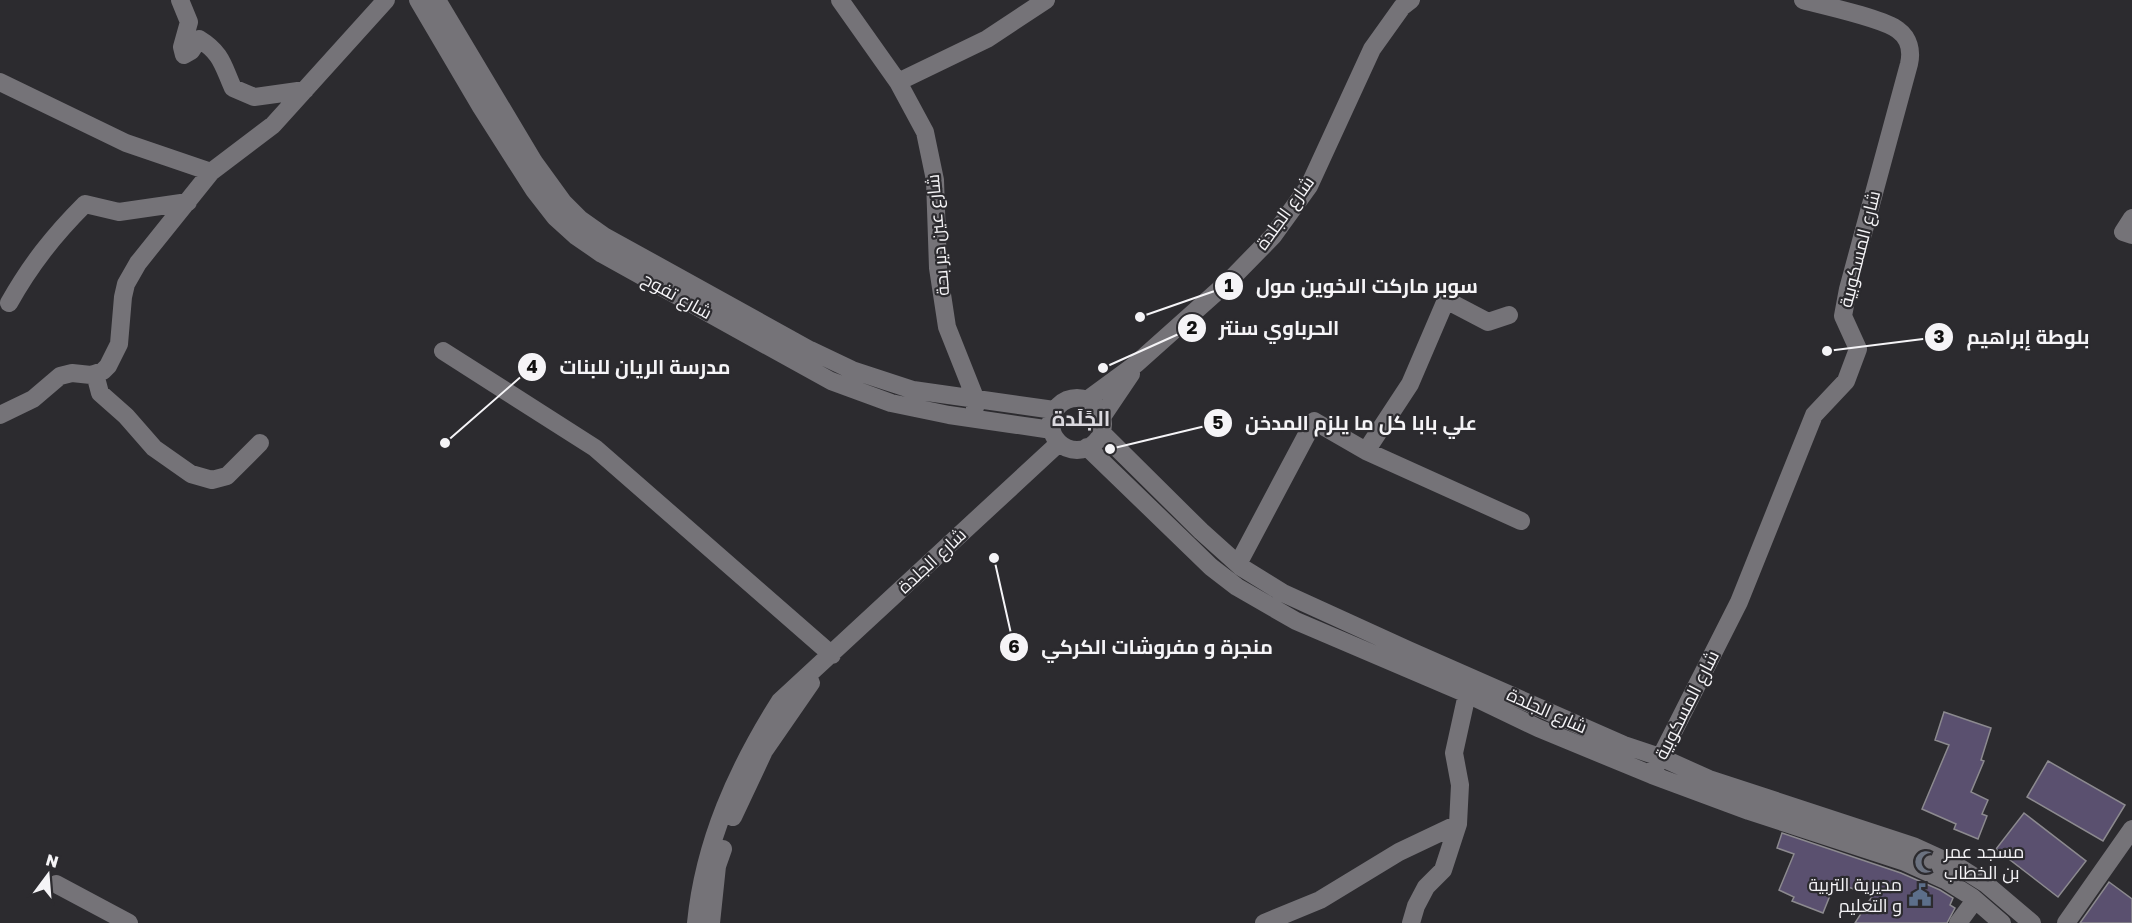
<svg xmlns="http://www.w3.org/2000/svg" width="2132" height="923" viewBox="0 0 2132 923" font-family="'Golos Text',Cairo,sans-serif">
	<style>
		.building { fill: #5a506f; stroke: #8c8a8f; stroke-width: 1.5 }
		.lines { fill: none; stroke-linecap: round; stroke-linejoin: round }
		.minor { stroke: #757378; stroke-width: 18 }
		.labels { text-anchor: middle; stroke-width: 4.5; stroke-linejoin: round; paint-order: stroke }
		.street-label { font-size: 18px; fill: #f5f4f7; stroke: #2c2b2f }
		.poi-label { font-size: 18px; fill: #f5f4f7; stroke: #2c2b2f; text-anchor: start }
		.quarter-label { font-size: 21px; font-weight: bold; fill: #dbd9df; stroke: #2c2b2f }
		.leader { fill: none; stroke: #f5f4f7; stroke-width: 2 }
		.callout-dot { fill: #f5f4f7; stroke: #2c2b2f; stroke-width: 2 }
		.mark-label { font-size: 18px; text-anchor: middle; font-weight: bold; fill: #111 }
		.callout-label { font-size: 20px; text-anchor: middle; font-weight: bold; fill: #f5f4f7; stroke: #2c2b2f; stroke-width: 4.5; stroke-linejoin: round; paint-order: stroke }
	</style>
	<rect width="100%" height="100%" fill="#2c2b2f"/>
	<path class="building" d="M1944,712L1991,728L1981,760L1984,761L1971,792L1988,800L1982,814L1987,816L1978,839L1954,829L1956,824L1922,809L1949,745L1935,740Z
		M2048,761L2125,805L2103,841L2027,797Z
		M2024,813L2086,861L2058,897L1996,849Z
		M1782,833L1901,873L1940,890L1953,898L1950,905L1955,908L1947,923H1855L1873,895L1835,883L1823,913L1792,901L1794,897L1779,890L1794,854L1777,848Z
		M2109,882L2132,899V923H2080Z"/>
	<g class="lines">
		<path class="minor" d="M180,0L189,22L182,47L184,55L191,51L199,39C222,53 223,66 233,88L254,97L305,90
			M418,0L481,107L534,190L555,217L576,236L602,254L831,381L891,403L949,415L1052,430
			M437,0L534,162L563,202L580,219L604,236L810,350L852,370L913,390L1054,410
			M840,0L898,82L925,132L935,180L938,268L947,327L976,400L975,408
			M0,82L126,143L211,172
			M898,82L987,39L1046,0
			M2132,218L2123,232L2132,235
			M9,303C31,264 54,235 85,204L119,212L188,202
			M443,351L595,448L832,655
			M95,374L100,393L126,416L154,448L191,474L212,480L227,476L260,443
			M1051 424a26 26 0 1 1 52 0a26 26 0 1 1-52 0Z
			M1087,400L1136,364L1230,280L1273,236L1309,186L1372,49L1402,7L1411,0
			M0,415L33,399L60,376L72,373L91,375L103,371L108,366L119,344L123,297L126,284L138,263L211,172L273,125L386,0
			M1102,417L1131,374
			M1101,432L1201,531L1241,567L1283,593L1408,650L1624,745L1660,757L1709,779L1913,846L1959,867L1986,884L2032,923
			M1087,447L1211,567L1237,587L1296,621L1467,694L1538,728L1652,775L1749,811L1905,862L1945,880L1972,897L2002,923
			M1366,451L1410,384L1446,300L1488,322L1509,315
			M1238,564L1314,421L1366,451L1521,521
			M1655,768L1739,602L1814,415L1846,381L1858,349L1843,316L1848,289L1909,64C1912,51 1909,38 1898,30C1883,18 1824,6 1803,0
			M733,817L764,751L811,683
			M56,884L129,923
			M696,923C704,842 737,769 780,701L1059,443
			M711,923L717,866L723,849
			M1264,923L1320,900L1399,852L1458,824
			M1411,923L1416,906L1426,887L1443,870L1458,824L1460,785L1454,753L1467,694L1466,684
			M1958,923L1975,900
			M2066,923L2132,829"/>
	</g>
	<defs>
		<g id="mosque-bare" transform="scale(1.8)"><path d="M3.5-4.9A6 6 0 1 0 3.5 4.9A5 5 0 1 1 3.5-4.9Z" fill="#6b7280" stroke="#2c2b2f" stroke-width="2.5" paint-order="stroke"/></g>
		<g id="civic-bare" transform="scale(1.8)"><path d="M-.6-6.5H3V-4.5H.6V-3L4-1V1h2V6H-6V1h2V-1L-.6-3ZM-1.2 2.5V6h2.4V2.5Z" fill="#5c6f8a" stroke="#2c2b2f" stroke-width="2.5" paint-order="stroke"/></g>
	</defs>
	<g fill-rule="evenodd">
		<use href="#mosque-bare" x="1926" y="862"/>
		<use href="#civic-bare" x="1920" y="895"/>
	</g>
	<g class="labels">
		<g class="street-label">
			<text transform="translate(1285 213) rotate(-54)" y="6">شارع الجلدة</text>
			<text transform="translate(938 235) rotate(-95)" y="6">شارع عين دير بحة</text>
			<text transform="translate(1860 249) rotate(-76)" y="6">شارع المسكوبية</text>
			<text transform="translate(677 296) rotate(29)" y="6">شارع تفوح</text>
			<text transform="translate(932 561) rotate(-43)" y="6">شارع الجلدة</text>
			<text transform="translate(1687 705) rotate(-63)" y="6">شارع المسكوبية</text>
			<text transform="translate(1547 711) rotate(24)" y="6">شارع الجلدة</text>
		</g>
		<g class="poi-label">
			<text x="1944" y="858">مسجد عمر<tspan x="1944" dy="21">بن الخطاب</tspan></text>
			<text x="1902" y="891" text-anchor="end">مديرية التربية<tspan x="1902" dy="21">و التعليم</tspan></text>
		</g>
		<g class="quarter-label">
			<text x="1081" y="426">الجًلَدة</text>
		</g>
	</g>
	<path class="leader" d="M1140 317L1229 286M1103 368L1192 328M1827 351L1939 337M445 443L532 367M1110 449L1218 423M994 558L1014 647"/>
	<g class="callout-dot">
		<circle cx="1140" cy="317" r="6"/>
		<circle cx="1103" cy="368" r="6"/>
		<circle cx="1827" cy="351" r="6"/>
		<circle cx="445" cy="443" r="6"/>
		<circle cx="1110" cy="449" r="6"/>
		<circle cx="994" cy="558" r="6"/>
		<circle cx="1229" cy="286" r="15"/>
		<circle cx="1192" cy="328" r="15"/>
		<circle cx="1939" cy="337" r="15"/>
		<circle cx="532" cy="367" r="15"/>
		<circle cx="1218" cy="423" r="15"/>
		<circle cx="1014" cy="647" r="15"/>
	</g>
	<g class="mark-label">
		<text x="1229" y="292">1</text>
		<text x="1192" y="334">2</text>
		<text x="1939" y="343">3</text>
		<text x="532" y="373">4</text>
		<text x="1218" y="429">5</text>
		<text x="1014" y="653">6</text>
	</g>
	<g class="callout-label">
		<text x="1367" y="293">سوبر ماركت الاخوين مول</text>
		<text x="1279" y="335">الحرباوي سنتر</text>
		<text x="2028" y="344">بلوطة إبراهيم</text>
		<text x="645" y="374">مدرسة الريان للبنات</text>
		<text x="1361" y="430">علي بابا كل ما يلزم المدخن</text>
		<text x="1157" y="654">منجرة و مفروشات الكركي</text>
	</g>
	<g transform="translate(48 875) rotate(16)" stroke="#2c2b2f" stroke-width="4.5" paint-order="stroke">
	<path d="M0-4.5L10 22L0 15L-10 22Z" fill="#f5f4f7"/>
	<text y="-9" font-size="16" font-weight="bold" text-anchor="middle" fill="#f5f4f7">N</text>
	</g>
</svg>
